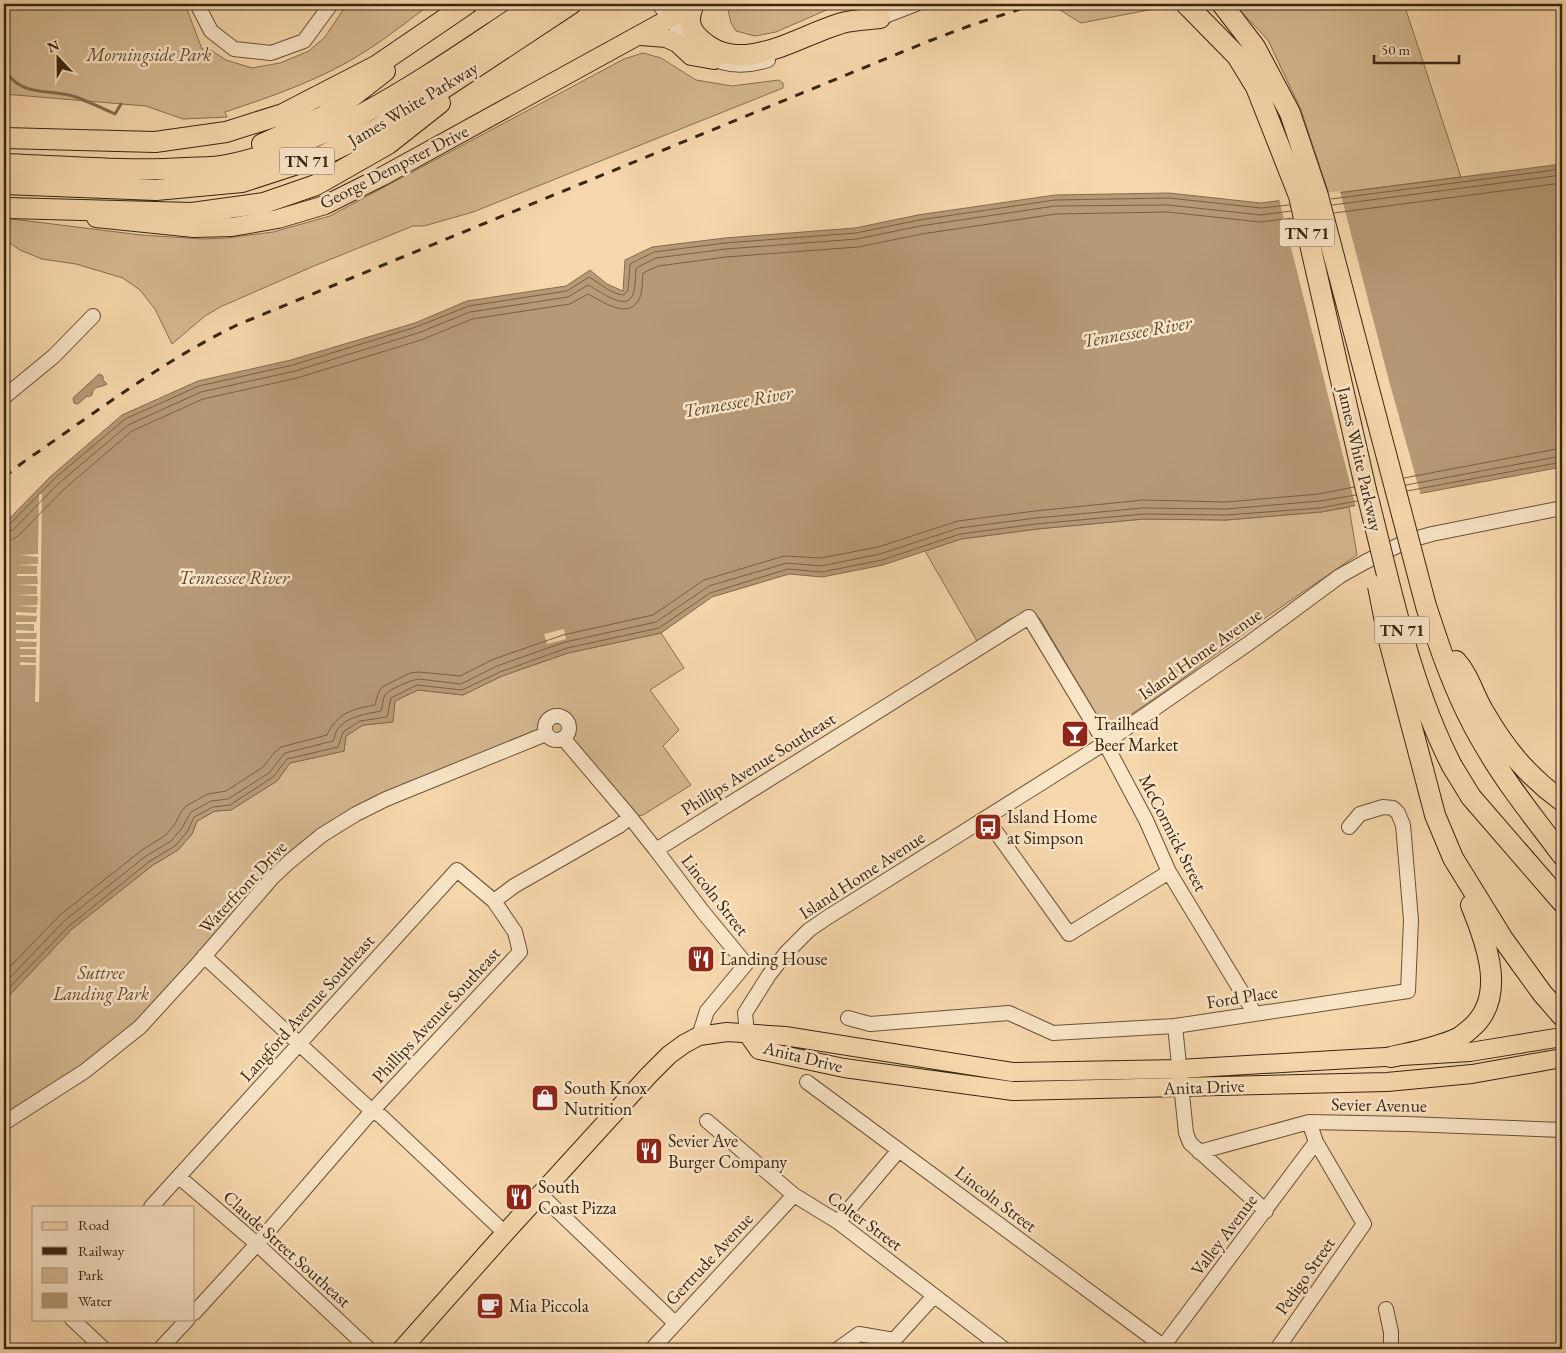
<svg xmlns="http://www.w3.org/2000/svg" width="1566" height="1353" viewBox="0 0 1566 1353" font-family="'EB Garamond',serif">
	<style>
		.green { fill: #d6b991; stroke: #886f52 }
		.water { fill: #b69a77; stroke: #846b4f }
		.pier { fill: #f6d7ab }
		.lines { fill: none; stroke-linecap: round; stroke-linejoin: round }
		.shore { stroke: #786045; stroke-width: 1 }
		.stream { stroke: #846b4f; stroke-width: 3 }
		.minor-casing { stroke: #685239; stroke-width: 16 }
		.major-casing { stroke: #392513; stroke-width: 20 }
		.highway-casing { stroke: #392513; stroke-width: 22 }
		.minor { stroke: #f9e5c8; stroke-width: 14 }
		.major { stroke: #f6d7ab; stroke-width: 18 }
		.highway { stroke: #f6d7ab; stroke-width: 20 }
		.rail { stroke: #392513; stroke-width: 3; stroke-dasharray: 9 9; stroke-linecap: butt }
		.highway-bridge-casing { stroke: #392513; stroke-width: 22; stroke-linecap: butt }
		.highway-bridge { stroke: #f6d7ab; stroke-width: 20 }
		.labels { text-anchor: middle; stroke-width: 5; stroke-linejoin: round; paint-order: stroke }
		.shield { fill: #f9e5c8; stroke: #735f49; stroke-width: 1 }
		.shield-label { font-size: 16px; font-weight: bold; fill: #392513 }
		.park-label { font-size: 18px; font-style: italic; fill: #604a32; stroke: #f9e5c8 }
		.street-label { font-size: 18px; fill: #392513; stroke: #f9e5c8 }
		.poi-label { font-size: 18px; fill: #392513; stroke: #f9e5c8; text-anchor: start }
		.water-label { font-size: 19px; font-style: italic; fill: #5e4831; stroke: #f9e5c8 }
	</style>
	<rect width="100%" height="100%" fill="#f6d7ab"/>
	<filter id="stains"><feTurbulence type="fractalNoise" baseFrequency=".004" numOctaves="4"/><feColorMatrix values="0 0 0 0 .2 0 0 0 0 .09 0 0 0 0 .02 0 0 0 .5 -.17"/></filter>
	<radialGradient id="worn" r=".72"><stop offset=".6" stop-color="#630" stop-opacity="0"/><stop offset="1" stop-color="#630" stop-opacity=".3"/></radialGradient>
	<path class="green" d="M4,4H185L202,49L206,47L226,60L252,68L280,63L309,51L325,37L347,4H431C409,20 388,37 366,51C323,79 273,96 225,112L227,117L183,119L146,106L4,94Z
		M732,4H840L776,32L755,36L736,31L731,23L728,10Z
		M1055,4H1180L1081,23L1052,5Z
		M1234,4H1404L1461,177L1329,194L1301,110L1268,40Z
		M643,53L661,58L696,80L732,86L779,80L783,83V88L473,212L424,226H413L314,266L220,307L205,316L172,344L155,309L140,290L123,278L76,264L42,259L20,250L4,239V218L141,235L203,239L227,238L273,232L330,216L624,59Z
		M1349,507L1357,555L1268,616L1163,693L1106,731L1040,619L1031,611L1010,619L977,641L925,551L961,539L1037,529L1144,519L1226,520L1321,512Z
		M661,633L684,668L650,690L679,730L663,746L691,785L643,815L630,817L560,740L552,739L548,737L407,790L304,849L156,1011L4,1123V1001L72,929L153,865L178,850L192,834L197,821L215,811L231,810L277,781L290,763L344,751L346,736L363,725L392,722L395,701L418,690L463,695L502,676L568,653Z"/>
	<path class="water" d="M1562,164V467L1321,512L1226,520L1144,519L1037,529L961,539L883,565L822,577L789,574L712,597L661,633L568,653L502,676L463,695L418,690L395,701L393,722L363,725L346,736L344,751L290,763L277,781L231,810L215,811L197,821L192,834L178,850L153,865L72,929L4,1001V524L51,476L122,415L198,381L291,360L415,323L467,301L566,286L590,270L607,284L623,291L625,260L652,247L725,238L855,228L918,215L1055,195L1169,193L1261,203Z
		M99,374L103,376V380L107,384C101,388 93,385 92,395L88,397L87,396L78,404L74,403L73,398Z"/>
	<path class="pier" d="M1340,191L1388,377L1421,496L1356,508L1279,199Z
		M39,494H42L39,702H35L36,665H20V662L36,663V657H20V655H36V649H20V647H36L37,642L16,641V639H36L37,633H16V630L34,631V624H16V622H36L37,616L16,615V612L36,613L37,607L16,606L37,605L38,596L15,595L37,594V586L15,585L38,584L37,576H17V574H37V566L16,565L38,564V557L19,555L38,554Z
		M564,629L566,639L547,644L544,634Z"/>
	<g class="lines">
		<path class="shore" d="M1331,199L1562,169
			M1332,205L1562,175
			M1334,213L1562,183
			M1404,478L1562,448
			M1406,485L1562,456
			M1407,491L1562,462
			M4,527L9,525L54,479L125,419L199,386L293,365L416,327L469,306L567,291L589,277C600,283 610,294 624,295L628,290L630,264L654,252L725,243L856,233L919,220L1055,200L1169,198L1261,208L1289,205
			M4,533L13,530L58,484L128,425L201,392L295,371L418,333L470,312L568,297L588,285C598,289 629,316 634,291C636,284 635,275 636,268L656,258L726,249L857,239L920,226L1055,206L1168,205L1261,215L1291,211
			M4,541L11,540L18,536L63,490L132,431L203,399L297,378L421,340L472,319L570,304L588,294C602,301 630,322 640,297C643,289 642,280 643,273L658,266L726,257L858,247L922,234L1056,214L1168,212L1260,222L1293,218
			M4,973L60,915L142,850L166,835L175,824L181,812L186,806L208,794L226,791L263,767L275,752L281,747L327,735C337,713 352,709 375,705L378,694L382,687L410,673L419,672L460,676L494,659L563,635L653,615L704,580L784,556L821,558L878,547L958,521L1035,511L1143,500L1226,502L1319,494L1354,487
			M4,984L64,921L146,856L171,841L182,828L191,812L211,801L228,799L269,773L285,753L333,741C335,738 335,733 337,730C346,716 367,714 381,711C383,707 382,700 385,695C389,689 411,680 419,679L461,684L497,666L565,642L656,622L709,586L787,563L821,566L880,554L959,528L1036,518L1143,508L1226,509L1320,501L1356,495
			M4,993L69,926L150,861L175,846L187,832L194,817L213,807L230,805L273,777L287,759L338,747L343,732L360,721L387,717L391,698L417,685L462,690L500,672L567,648L659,628L710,593L788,569L822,572L882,560L960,534L1036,524L1144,514L1226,515L1320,508L1357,501"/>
		<path class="stream" d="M4,69C21,98 49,88 76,97C89,102 102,108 115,114L121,104"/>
		<g class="minor-casing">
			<path id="minor" d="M197,4L211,31L234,49L271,53L304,41L331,4
				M659,4C688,43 713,78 768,60
				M872,21L916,4
				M4,397L54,356L93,316
				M545 728a12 12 0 1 1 24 0a12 12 0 1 1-24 0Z
				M563,738L630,817
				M986,818L1069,934L1169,872
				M656,850L703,912L746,964L707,1011L699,1036
				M494,901L514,886L619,826L630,817L656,850L1029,617L1105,743L1146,820L1169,872L1255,1014
				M204,956L372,1111L381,1116L505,1233
				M848,1018L870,1024L1009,1013L1053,1033L1175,1026L1408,991L1411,920L1403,825L1398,813L1393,808L1383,807L1360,814L1349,827
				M1175,1026L1186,1133L1190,1143L1266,1211
				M747,1033L745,1013L769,975L786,953L809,930L828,917L1105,743L1252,641L1340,576L1365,562L1407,541L1432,534L1562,508
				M807,1082L1163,1346
				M707,1121L794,1195L838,1222L1004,1349
				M4,1123L85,1071L140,1027L195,967L272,878L289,862L322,835L356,814L386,799L546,734
				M1199,1152L1309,1122L1407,1124L1562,1130
				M179,1177L257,1244L369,1349
				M540,1194L675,1323
				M151,1207L457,870L494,901L515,932L520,952L372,1111L257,1244L194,1313
				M838,1222L899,1150
				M1386,1309L1391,1332V1349
				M72,1319L104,1349
				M894,1340L934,1296
				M160,1349L188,1319
				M652,1349L794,1195
				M838,1349L859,1334L894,1340
				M1161,1349L1316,1142
				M1277,1349L1364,1224L1316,1142L1309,1122"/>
		</g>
		<g class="major-casing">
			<path id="major" d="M641,36L666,38L677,43L691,56L714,60
				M96,218L194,228L232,227L278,219L325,205L381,177L670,18
				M747,1033L759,1050L844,1068L1013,1091L1387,1082L1472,1074L1562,1058
				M402,1349L505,1233L649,1075L669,1055L684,1044L699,1036L727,1032L785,1036L1012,1072L1179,1069L1470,1052L1562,1037"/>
		</g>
		<g class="highway-casing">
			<path id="highway" d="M694,4C688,17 688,28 699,38C741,80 801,33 846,22C857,20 869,19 880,18
				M1186,4L1237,56L1256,87L1299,196L1366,490
				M1222,4L1255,47L1290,113L1318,196L1395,488
				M670,18L691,4
				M4,138L155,142L226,132L283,114L376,66L467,4
				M262,144L324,116L354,95L385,71
				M4,164C64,166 125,172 185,168C199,167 213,168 227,165C343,141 439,67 536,4
				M4,184L156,190L242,182L322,156L377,129L444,88L571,4
				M8,208L192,213L264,203L316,185L388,144L440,103
				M1437,639C1450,677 1465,714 1486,748C1508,786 1536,820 1562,855
				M1456,661C1469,675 1474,696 1484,712C1505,749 1528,776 1562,801
				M1452,766L1471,797L1562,902
				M1423,769L1435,815L1453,858L1503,939L1542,993L1562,1016
				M1391,1057C1413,1052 1437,1048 1458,1038C1462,1036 1466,1032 1470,1029C1508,998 1486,942 1471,905"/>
		</g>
		<use href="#minor" class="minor"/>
		<use href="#major" class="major"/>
		<use href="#highway" class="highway"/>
		<path class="rail" d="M4,477L22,463C92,415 161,362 237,325L929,41L969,26L1035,4"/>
		<g class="highway-bridge-casing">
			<path id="highway-bridge" d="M1395,488L1426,606L1437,639
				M1366,490C1390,583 1408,680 1452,766
				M1378,586L1388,637L1423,769"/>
		</g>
		<use href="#highway-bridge" class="highway-bridge"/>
	</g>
	<defs>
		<g id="bar-square" transform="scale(1.4375)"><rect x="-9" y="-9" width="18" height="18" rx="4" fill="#8f2418" stroke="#f9e5c8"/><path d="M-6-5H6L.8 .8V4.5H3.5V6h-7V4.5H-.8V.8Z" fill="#fff"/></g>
		<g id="bus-square" transform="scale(1.4375)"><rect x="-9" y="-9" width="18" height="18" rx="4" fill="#8f2418" stroke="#f9e5c8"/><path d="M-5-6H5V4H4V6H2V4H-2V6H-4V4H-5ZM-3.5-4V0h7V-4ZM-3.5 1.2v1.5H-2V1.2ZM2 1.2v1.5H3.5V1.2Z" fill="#fff"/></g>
		<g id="restaurant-square" transform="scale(1.4375)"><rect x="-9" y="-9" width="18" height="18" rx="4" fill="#8f2418" stroke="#f9e5c8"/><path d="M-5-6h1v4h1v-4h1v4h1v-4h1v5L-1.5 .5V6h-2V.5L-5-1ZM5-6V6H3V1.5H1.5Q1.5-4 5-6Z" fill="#fff"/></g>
		<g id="shop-square" transform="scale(1.4375)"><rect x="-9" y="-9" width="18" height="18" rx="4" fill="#8f2418" stroke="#f9e5c8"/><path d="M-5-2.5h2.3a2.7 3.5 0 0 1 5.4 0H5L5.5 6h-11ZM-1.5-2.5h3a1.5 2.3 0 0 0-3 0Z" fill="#fff"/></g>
		<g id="cafe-square" transform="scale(1.4375)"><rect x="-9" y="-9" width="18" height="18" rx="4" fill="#8f2418" stroke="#f9e5c8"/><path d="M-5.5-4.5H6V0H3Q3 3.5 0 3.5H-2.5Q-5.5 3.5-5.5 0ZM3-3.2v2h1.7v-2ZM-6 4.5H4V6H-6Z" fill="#fff"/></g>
	</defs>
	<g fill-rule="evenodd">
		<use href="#bar-square" x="1075" y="734"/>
		<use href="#bus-square" x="988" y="827"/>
		<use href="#restaurant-square" x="701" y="959"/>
		<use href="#shop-square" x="545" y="1098"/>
		<use href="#restaurant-square" x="649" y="1151"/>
		<use href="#restaurant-square" x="519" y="1197"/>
		<use href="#cafe-square" x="490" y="1306"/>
	</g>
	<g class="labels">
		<g class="shield">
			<rect x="279.5" y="147.5" width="55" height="27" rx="4"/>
			<rect x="1279.5" y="219.5" width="55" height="27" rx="4"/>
			<rect x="1374.5" y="616.5" width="55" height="27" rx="4"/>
		</g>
		<g class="shield-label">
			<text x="307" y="167">TN 71</text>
			<text x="1307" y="239">TN 71</text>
			<text x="1402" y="636">TN 71</text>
		</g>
		<g class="park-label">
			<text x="149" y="61">Morningside Park</text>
			<text x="101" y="979">Suttree<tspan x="101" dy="21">Landing Park</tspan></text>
		</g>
		<g class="street-label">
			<text transform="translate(413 104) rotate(-31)" y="6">James White Parkway</text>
			<text transform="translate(394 167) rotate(-27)" y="6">George Dempster Drive</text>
			<text transform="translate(1360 459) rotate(77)" y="6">James White Parkway</text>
			<text transform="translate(1200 654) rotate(-35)" y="6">Island Home Avenue</text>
			<text transform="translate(758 764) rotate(-32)" y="6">Phillips Avenue Southeast</text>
			<text transform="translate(1173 833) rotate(63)" y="6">McCormick Street</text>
			<text transform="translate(862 875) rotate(-33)" y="6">Island Home Avenue</text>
			<text transform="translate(243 887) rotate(-47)" y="6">Waterfront Drive</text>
			<text transform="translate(715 895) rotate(52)" y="6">Lincoln Street</text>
			<text transform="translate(1242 997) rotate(-9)" y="6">Ford Place</text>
			<text transform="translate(307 1008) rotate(-48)" y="6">Langford Avenue Southeast</text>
			<text transform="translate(436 1015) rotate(-47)" y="6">Phillips Avenue Southeast</text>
			<text transform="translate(803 1057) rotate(14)" y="6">Anita Drive</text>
			<text transform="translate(1204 1087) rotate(-2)" y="6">Anita Drive</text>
			<text transform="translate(1379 1105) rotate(1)" y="6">Sevier Avenue</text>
			<text transform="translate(996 1199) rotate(37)" y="6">Lincoln Street</text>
			<text transform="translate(865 1221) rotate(36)" y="6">Colter Street</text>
			<text transform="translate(1224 1235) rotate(-53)" y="6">Valley Avenue</text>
			<text transform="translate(287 1249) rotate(42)" y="6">Claude Street Southeast</text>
			<text transform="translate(709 1259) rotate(-47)" y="6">Gertrude Avenue</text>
			<text transform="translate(1305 1276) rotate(-55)" y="6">Pedigo Street</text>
		</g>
		<g class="poi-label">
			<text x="1094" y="730">Trailhead<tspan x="1094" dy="21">Beer Market</tspan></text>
			<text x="1007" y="823">Island Home<tspan x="1007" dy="21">at Simpson</tspan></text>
			<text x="720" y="965">Landing House</text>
			<text x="564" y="1094">South Knox<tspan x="564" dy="21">Nutrition</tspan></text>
			<text x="668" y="1147">Sevier Ave<tspan x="668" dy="21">Burger Company</tspan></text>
			<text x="538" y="1193">South<tspan x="538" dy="21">Coast Pizza</tspan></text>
			<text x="509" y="1312">Mia Piccola</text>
		</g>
		<g class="water-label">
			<text transform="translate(1137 331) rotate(-10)" y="7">Tennessee River</text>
			<text transform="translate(738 401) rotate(-10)" y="7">Tennessee River</text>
			<text x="234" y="584">Tennessee River</text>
		</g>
	</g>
	<rect width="1566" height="1353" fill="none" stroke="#f6d7ab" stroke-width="20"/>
	<rect x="5" y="5" width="1556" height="1343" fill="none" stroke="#392513" stroke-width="2.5"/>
	<rect x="10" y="10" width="1546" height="1333" fill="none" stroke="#392513"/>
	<rect x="32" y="1206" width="162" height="115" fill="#f9e5c8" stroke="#ac9880"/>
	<rect x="42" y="1222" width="25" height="8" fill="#f6d7ab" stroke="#ac9880"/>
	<text x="78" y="1230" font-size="15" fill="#392513">Road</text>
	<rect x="42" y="1247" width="25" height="8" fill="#392513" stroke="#ac9880"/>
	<text x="78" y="1256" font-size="15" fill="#392513">Railway</text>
	<rect x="42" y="1268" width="25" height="15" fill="#d6b991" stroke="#ac9880"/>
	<text x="78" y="1280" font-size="15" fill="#392513">Park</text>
	<rect x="42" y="1293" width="25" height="15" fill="#b69a77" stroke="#ac9880"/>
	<text x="78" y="1306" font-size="15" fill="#392513">Water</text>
	<g transform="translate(58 58) rotate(338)" stroke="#f9e5c8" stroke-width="4" paint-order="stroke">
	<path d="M0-4L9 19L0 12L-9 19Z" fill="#392513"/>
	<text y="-8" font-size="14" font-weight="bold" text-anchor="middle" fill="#392513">N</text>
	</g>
	<path d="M1374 55v8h85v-8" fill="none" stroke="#392513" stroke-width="2.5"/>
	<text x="1381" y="55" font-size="15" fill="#392513" stroke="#f9e5c8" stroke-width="4" paint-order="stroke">50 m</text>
	<rect width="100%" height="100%" filter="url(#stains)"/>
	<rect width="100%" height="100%" fill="url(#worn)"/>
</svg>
